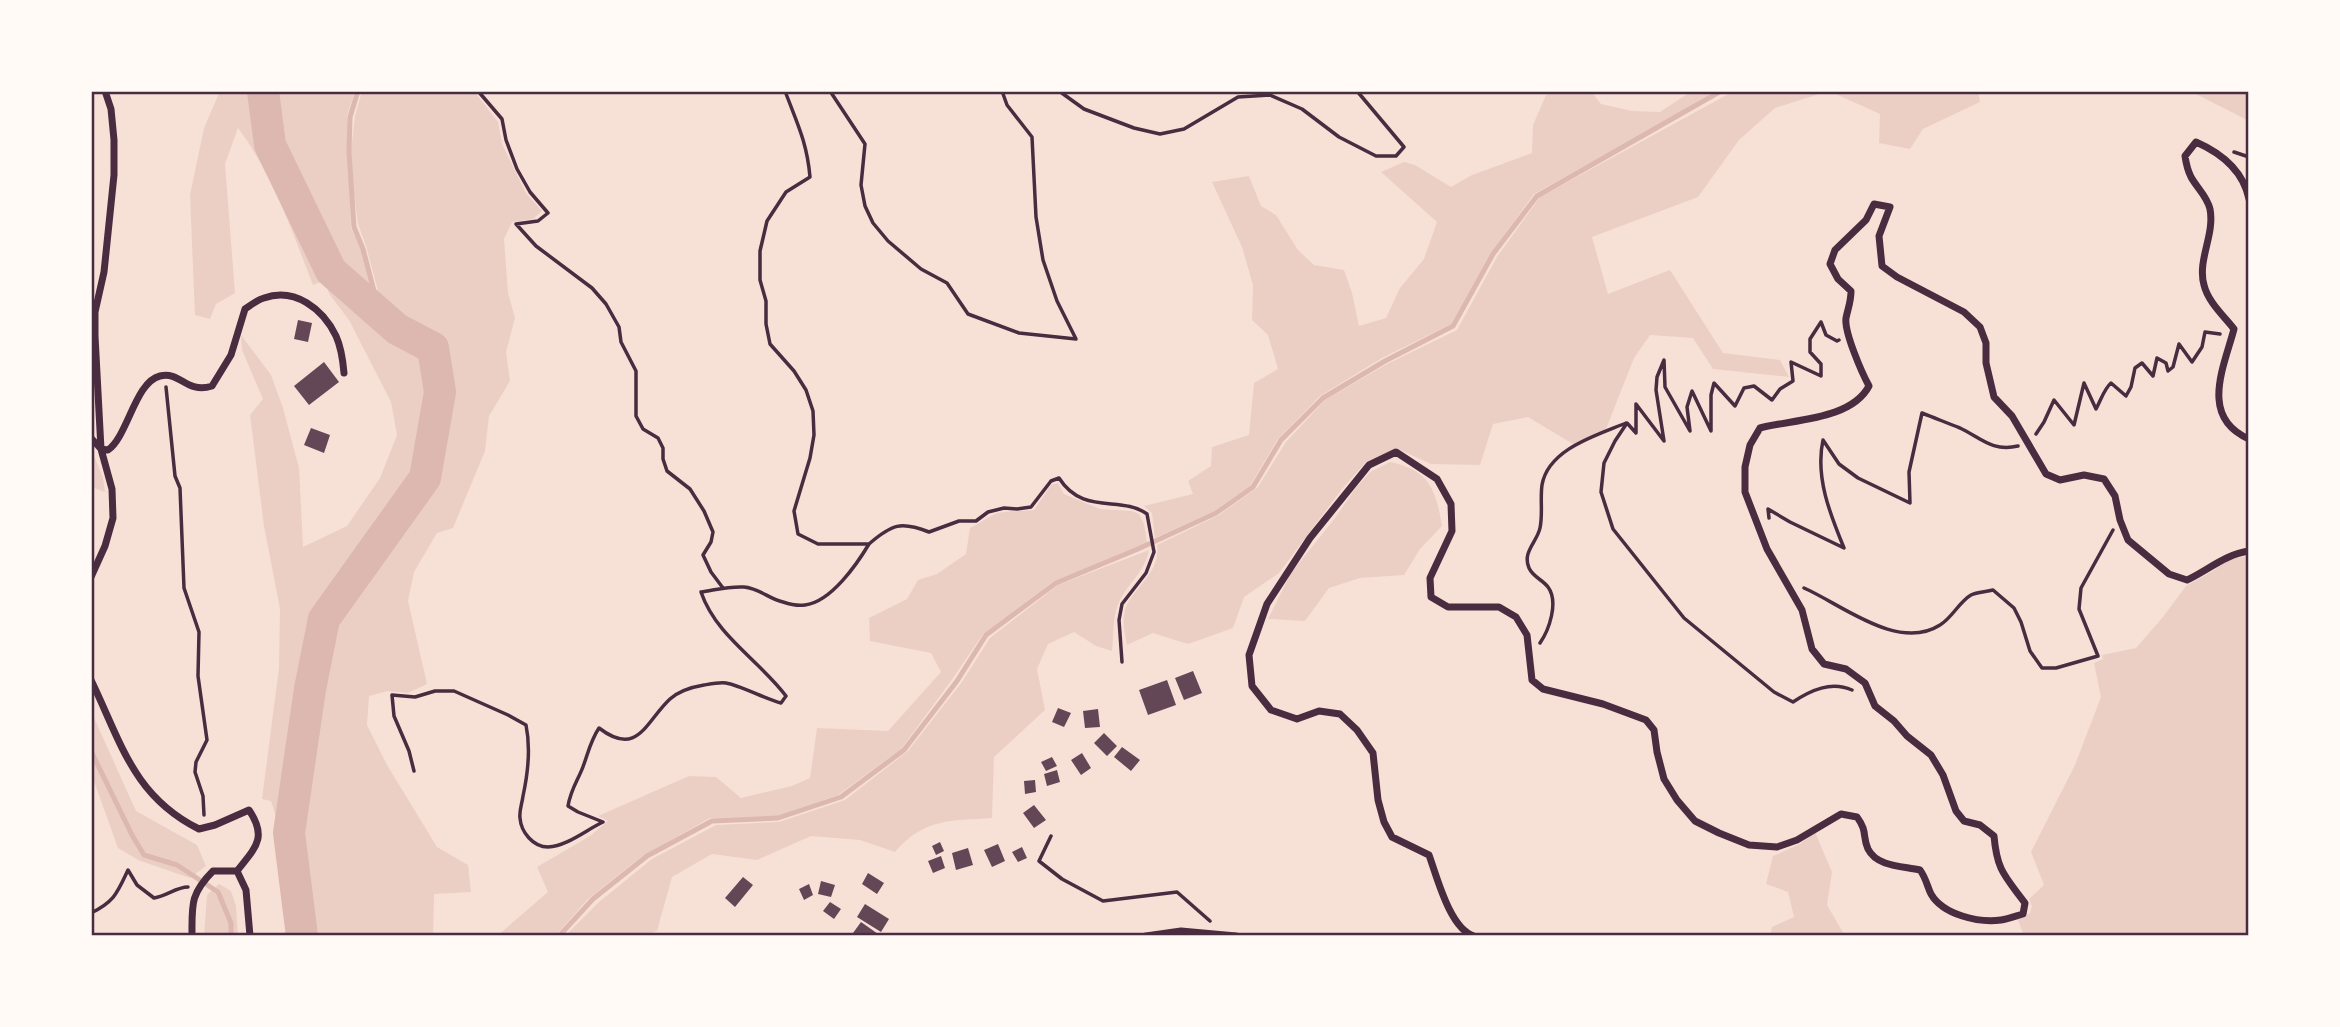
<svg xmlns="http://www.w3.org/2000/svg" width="2340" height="1027" viewBox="0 0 2340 1027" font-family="'Nunito Sans',sans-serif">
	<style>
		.green { fill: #ebcfc5 }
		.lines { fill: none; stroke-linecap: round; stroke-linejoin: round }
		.stream { stroke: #dcb8b0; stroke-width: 5 }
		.river { stroke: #dcb8b0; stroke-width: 32 }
		.building { fill: #644757 }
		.path { stroke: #4a2c40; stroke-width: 3.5 }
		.minor { stroke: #4a2c40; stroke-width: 7 }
		.neatline { fill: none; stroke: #4a2c40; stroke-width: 2.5 }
	</style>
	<rect width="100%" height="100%" fill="#f7e1d7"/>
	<path class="green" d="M220,91H255L257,121L266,149L330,278L430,353L433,398L423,470L411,493L320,619L307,690L287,818V862L296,936H275L287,931L278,867L276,817L271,801L262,799L279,668L280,609L264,526L250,415L263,399L242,350L241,335L271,375L283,408L299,468L303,547L347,526L380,478L397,435L391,402L349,320L330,295L324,281L313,285C292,231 273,175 238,128L225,164L235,293L216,304L210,319L195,315L190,195L204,128Z
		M265,91H355L347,116L351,228L362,251L377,308L334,270L271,143Z
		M362,91H474L498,122L502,144L526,193L542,211L533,219L512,222L504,239L508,293L515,318L506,352L510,381L489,416L485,451L453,528L437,533L414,572L408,601L427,684L408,693L388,691L369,696L367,725L387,765L437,847L468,865L471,892L434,894L433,936H305L293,832L314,688L327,620L430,477L444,389L436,343L400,324L383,309L366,246L358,224L354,193L351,151L355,116Z
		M1564,91H1591L1601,104L1632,111L1660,112L1692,91H1715L1653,128L1534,194L1489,256L1451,324L1382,358L1320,396L1277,440L1250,486L1214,511L1155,538L1152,513L1144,506L1193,494L1188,481L1211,466L1212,447L1249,435L1254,383L1278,369L1268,335L1252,320L1253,285L1242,247L1212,182L1249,176L1261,206L1276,215L1298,250L1314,265L1344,270L1352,293L1359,326L1386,318L1400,288L1424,259L1437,222L1381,172L1404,162L1415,165L1451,187L1472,175L1532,153L1533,125L1546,95Z
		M1734,91H1978L1980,102L1923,129L1910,149L1879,143L1880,114L1829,91L1775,108L1739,140L1698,197L1592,237L1608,294L1670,270L1723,353L1780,360L1789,377L1713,369L1693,338L1650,335L1634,358L1606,429L1573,444L1528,417L1493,424L1480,465L1431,464L1396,448L1365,463L1342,489L1279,573L1244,597L1233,628L1188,644L1153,633L1127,645C1125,633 1121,620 1126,607C1135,586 1161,572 1157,545L1219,515L1258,487L1286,442L1325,400L1387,364L1457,330L1497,257L1540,197Z
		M2190,91H2249V121Z
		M91,448L103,478L105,492L91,487Z
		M1390,462C1429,470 1436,489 1442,526L1420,549L1404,575L1360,578L1329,588L1305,621L1268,619L1291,573L1335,518L1355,489L1370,472Z
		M1058,483L1064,494L1100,509L1132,511L1139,514L1144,524L1147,542L1136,549L1054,581L983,634L951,681L901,749L838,795L776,817L710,818L641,857L588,899L555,936H497L548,892L537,867L590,836L608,821L598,816L689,776L716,777L741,798L792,786L810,778L817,728L888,731L941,672L931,653L870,641L869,618L907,599L918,580L937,574L966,554L970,528C979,524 986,518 995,514C1007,510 1021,512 1034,510L1051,485Z
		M1149,550C1145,572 1128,583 1119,602C1112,618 1114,634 1112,651L1096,646L1074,632L1048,644L1037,669L1045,710L994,757L992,818C950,821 924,818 895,852L860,840L811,836L757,860L712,854L672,877L657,931L643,936H565L599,902L652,859L716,825L779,822L845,800L908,751L962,682L990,638L1058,585Z
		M2249,556V936H2024L2018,920L2030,913L2032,906L2029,899L2044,885L2031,852L2075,765L2101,697L2094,663L2103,659L2102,655L2136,648L2163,617L2186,586L2213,571L2230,559Z
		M91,711L136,811L197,845L206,866L190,878L138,860L118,848L91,773Z
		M1815,832L1832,872L1827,905L1845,936H1770L1772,927L1794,917L1788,892L1766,884L1773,856L1800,844Z
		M219,884L231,891L236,906L238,936H204L207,895Z"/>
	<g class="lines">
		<path class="stream" d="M358,91L350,117L349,152L354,227L363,249L380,314
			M91,751L132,835L144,855L177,865L218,892L231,923V936
			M559,936L593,899L647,856L712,821L778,818L841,797L904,750L957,681L986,635L1056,583L1138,549L1216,513L1253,487L1281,440L1323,398L1385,361L1453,326L1493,254L1537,196L1721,91"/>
		<path class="river" d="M263,91L270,145L331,271L397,329L433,348L440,392L425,478L324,619L310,689L289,833L302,936"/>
	</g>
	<path class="building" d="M298,320L312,323L308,342L294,339Z
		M324,362L339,382L309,405L294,386Z
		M311,428L330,435L324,453L304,445Z
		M1193,671L1202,693L1184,700L1175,678Z
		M1167,680L1176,705L1148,715L1139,690Z
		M1058,708L1071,713L1064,727L1052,722Z
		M1098,709L1100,727L1085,728L1083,711Z
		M1104,733L1117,746L1107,756L1094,743Z
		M1122,747L1140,760L1131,771L1114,757Z
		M1082,753L1091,768L1081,775L1071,760Z
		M1052,757L1057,766L1046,771L1041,762Z
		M1057,770L1060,782L1047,786L1044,774Z
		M1035,780L1036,792L1025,794L1024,781Z
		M1034,805L1046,820L1034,828L1023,813Z
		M940,842L944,851L936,855L932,846Z
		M998,844L1005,861L992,867L984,850Z
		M1022,847L1027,858L1018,862L1012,852Z
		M968,848L973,865L956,870L952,853Z
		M941,856L945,868L933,873L928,861Z
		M868,873L884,883L877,894L862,884Z
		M743,877L753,885L735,907L725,898Z
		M821,881L835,885L831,897L818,894Z
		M809,884L813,895L804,900L799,889Z
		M830,902L841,909L834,919L823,911Z
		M865,904L889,919L881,932L857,917Z
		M861,922L881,936H857L853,933Z"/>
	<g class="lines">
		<path class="path" d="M478,91L502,119L506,140L517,169L530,192L548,213L538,221L516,224L536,246L592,288L606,304L619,327L621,342L636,371V416L643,429L658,438L663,448V459L667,471L690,489L704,511L713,532L711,542L703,555L711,572L723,588
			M830,91L865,144L861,185L865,206L873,223L888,241L921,269L947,283L968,314L1019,333L1076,339L1057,301L1043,260L1036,217L1032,137L1007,105L1002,91
			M1059,91L1084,109L1134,128L1160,134L1184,129L1238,97L1270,95L1302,109L1339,137L1376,156H1396L1404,147L1357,91
			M2234,152L2249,157
			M1839,340L1837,341L1826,335L1821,322L1810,339V352L1821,364V376L1791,362L1793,381L1780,389L1772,400L1754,386L1744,388L1735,406L1714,383L1711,395V431L1692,391L1687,407L1690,431L1665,387L1664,360L1657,377L1656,390L1664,441L1636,404V433L1627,423L1615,441L1604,463L1601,492L1613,529L1684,618L1774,692L1793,702C1811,690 1831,681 1852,690
			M166,387L175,476L180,488L184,588L199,632L198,676L207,740L196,762L195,772L203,796L204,815
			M2036,434L2044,422L2054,400L2074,425L2084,383L2096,409C2101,400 2104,389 2111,383L2126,396L2131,387L2135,368L2142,363L2153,376L2157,358L2166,363L2168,371L2173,367L2179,344L2192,362L2202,347L2205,332L2220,334
			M1769,518L1768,509L1790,522L1844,548C1830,514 1815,477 1823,440L1839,464L1858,478L1910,503L1909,472L1922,413C1935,418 1947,423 1960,428C1981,438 1992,452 2018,446
			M869,544C892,524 901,521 929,532L959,521H976L988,512L1004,508L1017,509L1031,507L1051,481L1059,478C1083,516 1121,495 1147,514L1154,552L1146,573L1122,604L1119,620L1122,662
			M1804,588C1841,604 1898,652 1940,625C1952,618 1959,602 1971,595C1977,592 1986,592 1993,590L2014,608L2021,622L2030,651L2042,668H2056L2098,656L2079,609L2081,588L2113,530
			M1540,643C1549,630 1559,602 1548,587C1543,580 1533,577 1529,568C1522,552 1537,542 1540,528C1543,514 1540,499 1542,485C1548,449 1597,435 1626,423
			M414,771L409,751L394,716L392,695L415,697L435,691H454L508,715L526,725C531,749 528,773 523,796C522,804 519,811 520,818C521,832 533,847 548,847C567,846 586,830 603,822L578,812L568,806C571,788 579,779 584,764C589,750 591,740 599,728C638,758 646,721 670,699C679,691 692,687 704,685C710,684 720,682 726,683C739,685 766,699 781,703L786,696C759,660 716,636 701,592C715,590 729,586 744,587C759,588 769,599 783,602C789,604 799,606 805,605C831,602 857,564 869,544H818L798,534L794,511L810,458L814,435L813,411L806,390L794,371L770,344L766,324V301L760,280V251L767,221L786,192L810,177C807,142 797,123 785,91
			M1051,836L1039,861L1062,879L1103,901L1177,892L1210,921
			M91,913C115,901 117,893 128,870L137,885L154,898C167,896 176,887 188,887"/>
		<path class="minor" d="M2249,199C2243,170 2221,153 2196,142L2185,156C2186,163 2188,171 2191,177C2197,188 2207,196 2210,209C2215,235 2197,260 2204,285C2208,302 2224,316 2234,329C2224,367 2199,417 2249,439
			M91,438L101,449L108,450C128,436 135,382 160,376C181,371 186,394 212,386L231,355L245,309C251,305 257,300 264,298C295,287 323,309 336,336C341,347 343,361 344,373
			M91,577L105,546L113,518L112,489L101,449L95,336V312L104,272L114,175V140L111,109L105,91
			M91,680C121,742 133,796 199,829L215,825L249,810C268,838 255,848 237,871
			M192,936C192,905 190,894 213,871H237L246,890L250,936
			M1146,936L1181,931L1236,936
			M1474,936C1450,929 1437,877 1429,855L1392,837L1384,822L1378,800L1373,753L1357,730L1340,714L1319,711L1297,719L1271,710L1252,686L1249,655L1267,604L1310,538L1369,465L1396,452L1437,479L1451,504L1452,531L1430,578L1431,597L1448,607H1499L1516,617L1527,635L1532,680L1543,689L1603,704L1646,720L1654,730L1657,752L1664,779L1677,800L1695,821L1719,833L1749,845L1777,847L1797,840L1841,814L1857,817C1868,832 1862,836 1868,849C1877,867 1903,866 1920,870C1926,878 1927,886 1931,894C1943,915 1979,923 2001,920C2008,919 2016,916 2023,914L2025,903C2005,876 1997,871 1994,836L1980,825L1964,821L1956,811L1943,775L1931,755L1907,736L1894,721L1875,706L1865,683L1846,669L1824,664L1812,649L1802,610L1767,549L1745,492V467L1750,445L1760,428C1794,419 1851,420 1869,386C1862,373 1844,332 1846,318C1848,308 1851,302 1851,291L1838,279L1830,264L1835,250L1866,220L1874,204L1890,207L1879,236L1882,266L1897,277L1964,312L1980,327L1986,343V363L1994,397L2012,416L2046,474L2060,480L2084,475L2104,479L2115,496L2120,520L2128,540L2169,574L2187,580C2208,570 2226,554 2249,551"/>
	</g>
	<rect width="2340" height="1027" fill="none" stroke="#fffaf5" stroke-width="186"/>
	<rect x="93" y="93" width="2154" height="841" class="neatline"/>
</svg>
